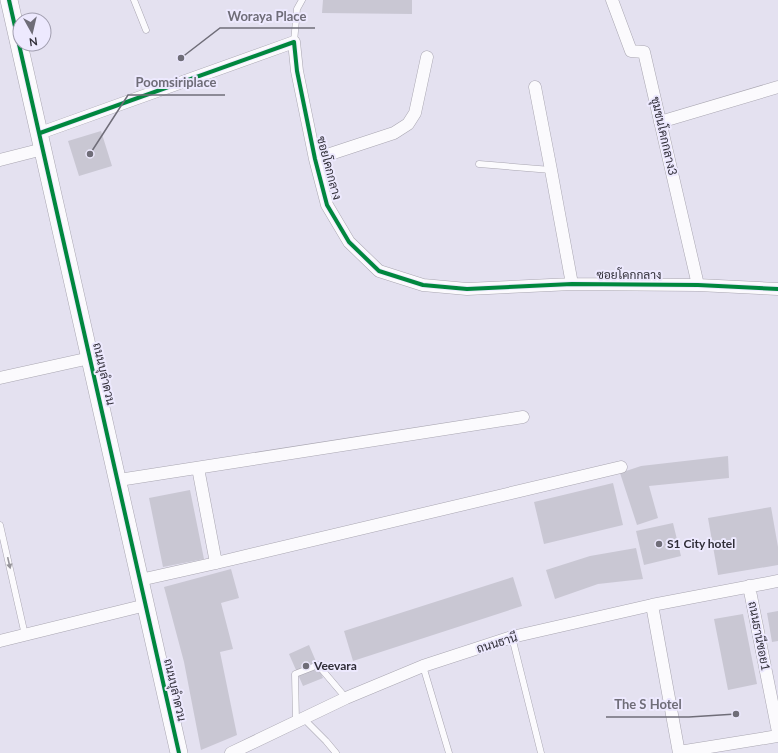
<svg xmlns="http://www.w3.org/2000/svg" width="778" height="753" viewBox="0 0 778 753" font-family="Lato,Sarabun,sans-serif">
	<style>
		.building { fill: #c9c7d3 }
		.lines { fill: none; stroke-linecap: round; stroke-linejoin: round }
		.lane-casing { stroke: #a9a6b1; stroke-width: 7 }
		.street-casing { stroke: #a9a6b1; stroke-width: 13 }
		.secondary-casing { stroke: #a9a6b1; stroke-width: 18 }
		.lane { stroke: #fbfafd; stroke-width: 6 }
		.street { stroke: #fbfafd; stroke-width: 12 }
		.secondary { stroke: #fbfafd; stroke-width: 17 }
		.cycleway-casing { stroke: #ede9fe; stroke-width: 6 }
		.cycleway { stroke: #00873e; stroke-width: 4 }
		.oneway { fill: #96949a }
		.poi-dot { fill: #6f6d78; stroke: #ede9fe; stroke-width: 1.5 }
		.labels { text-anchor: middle; stroke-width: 4; stroke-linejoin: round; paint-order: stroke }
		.street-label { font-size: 12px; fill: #302e38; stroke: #ede9fe }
		.poi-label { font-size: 12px; font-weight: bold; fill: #302e38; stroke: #ede9fe; text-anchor: start }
		.leader { fill: none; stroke: #6f6d78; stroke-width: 1.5 }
		.callout-dot { fill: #6f6d78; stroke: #ede9fe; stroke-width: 1.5 }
		.callout-label { font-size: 13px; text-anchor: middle; font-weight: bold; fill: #6f6d78; stroke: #ede9fe; stroke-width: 4; stroke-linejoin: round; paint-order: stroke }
	</style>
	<rect width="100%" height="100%" fill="#e4e1f0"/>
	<path class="building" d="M323,0H412V14L322,13Z
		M101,131L112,166L79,176L68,141Z
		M728,456L729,478L649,486L658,518L637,525L620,473L641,466Z
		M613,483L623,525L544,544L534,502Z
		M190,490L204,559L163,567L149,498Z
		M771,507L778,547V565L718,575L708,518Z
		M673,523L681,556L644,565L636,531Z
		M636,548L643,579L598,584L555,599L546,570L590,556Z
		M231,569L239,598L221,603L233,649L220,652L237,735L201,750L184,662L164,587Z
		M513,577L522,606L353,661L344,631Z
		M778,611V641L772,642L767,613Z
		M743,614L757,684L728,690L714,619Z
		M309,645L323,678L303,686L289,654Z"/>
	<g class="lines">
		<g class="lane-casing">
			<path id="lane" d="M134,0L146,30
				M294,42L297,9L302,0
				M479,164L551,170
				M0,525L25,635
				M512,637L541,753
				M423,666L449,753
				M303,718L326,741L336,753
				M296,721L295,674L318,665L346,698"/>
		</g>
		<g class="street-casing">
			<path id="street" d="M612,0L631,51L644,52L698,285
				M535,87L551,170L572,284
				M660,122L778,87
				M40,133L294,42L297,71L315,159L327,205L349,242L379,271L423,285L467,289L572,284L698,285L778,289
				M315,159L394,133L408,124L415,113L427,57
				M0,160L43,149
				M0,378L90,358
				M198,468L216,563
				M119,480L523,417
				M140,580L216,563L621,467
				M749,586L778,732
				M652,605L679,753
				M0,641L146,605
				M679,752L778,736
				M231,753L346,698L423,666L512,637L652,605L778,581"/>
		</g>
		<g class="secondary-casing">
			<path id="secondary" d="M9,0L179,753"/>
		</g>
		<use href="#lane" class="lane"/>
		<use href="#street" class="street"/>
		<use href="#secondary" class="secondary"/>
		<g class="cycleway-casing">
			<path id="cycleway" d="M9,0L179,753
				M40,133L294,42L297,71L315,159L327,205L349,242L379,271L423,285L467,289L572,284L698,285L778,289"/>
		</g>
		<use href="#cycleway" class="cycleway"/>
	</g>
	<defs><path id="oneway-solid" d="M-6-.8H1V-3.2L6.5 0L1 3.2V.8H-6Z"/></defs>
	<use class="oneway" href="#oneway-solid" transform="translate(9 563) rotate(77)"/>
	<g class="poi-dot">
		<circle cx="659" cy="544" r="4"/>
		<circle cx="306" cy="666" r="4"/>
	</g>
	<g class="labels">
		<g class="street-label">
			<text transform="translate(664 136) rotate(77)" y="4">ชุมชนโคกกลาง3</text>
			<text transform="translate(329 168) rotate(75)" y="4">ซอยโคกกลาง</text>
			<text x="629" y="279">ซอยโคกกลาง</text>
			<text transform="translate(104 374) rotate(77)" y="4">ถนนบุลำดวน</text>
			<text transform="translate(759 636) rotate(79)" y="4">ถนนธานีซอย1</text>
			<text transform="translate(497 643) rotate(-17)" y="4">ถนนธานี</text>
			<text transform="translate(175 690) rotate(77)" y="4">ถนนบุลำดวน</text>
		</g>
		<g class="poi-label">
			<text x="667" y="548">S1 City hotel</text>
			<text x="314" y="670">Veevara</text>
		</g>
	</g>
	<path class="leader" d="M181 58L220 28H315M90 154L128 95H225M736 714L689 717H606"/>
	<g class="callout-dot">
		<circle cx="181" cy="58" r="4"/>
		<circle cx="90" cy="154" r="4"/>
		<circle cx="736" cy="714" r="4"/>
	</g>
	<g class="callout-label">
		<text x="267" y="21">Woraya Place</text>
		<text x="176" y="87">Poomsiriplace</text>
		<text x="648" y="709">The S Hotel</text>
	</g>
	<g transform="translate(32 32) rotate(172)"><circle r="19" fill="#ede9fe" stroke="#a19eaf"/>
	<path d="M0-3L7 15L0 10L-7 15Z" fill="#6f6d78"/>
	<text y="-6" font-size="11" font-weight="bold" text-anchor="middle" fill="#302e38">N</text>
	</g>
</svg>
